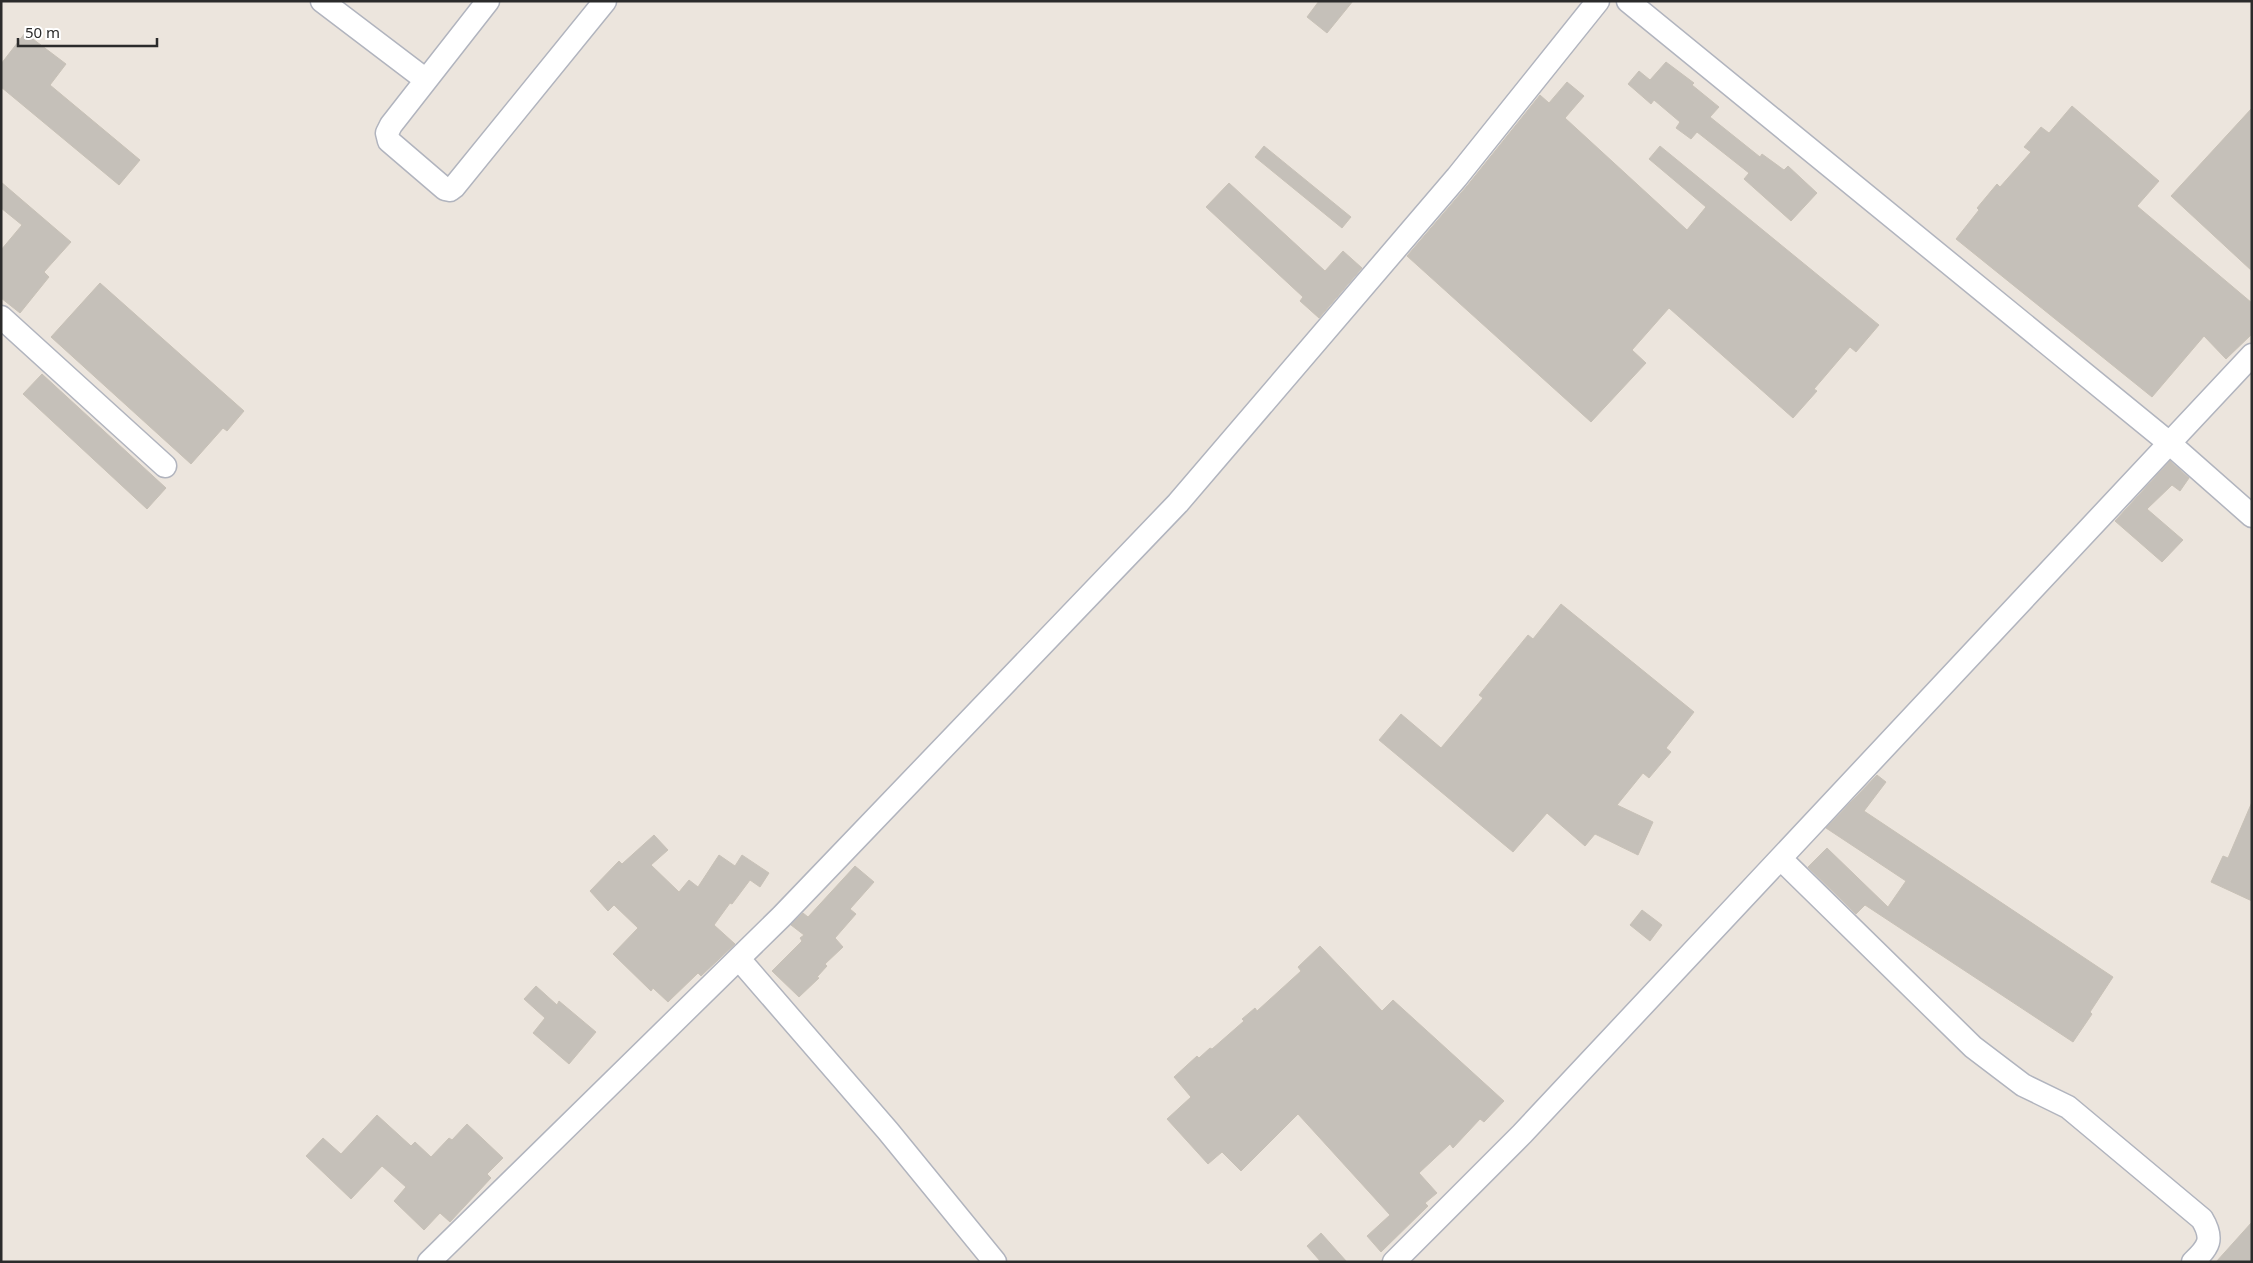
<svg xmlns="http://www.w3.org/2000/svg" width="2253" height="1263" viewBox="0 0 2253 1263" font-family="'Noto Sans',sans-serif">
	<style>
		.building { fill: #c5c0b9; stroke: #c8c1b7 }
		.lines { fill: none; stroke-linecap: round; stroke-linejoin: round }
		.minor-casing { stroke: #b1b4be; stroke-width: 25 }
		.minor { stroke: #fff; stroke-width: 22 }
	</style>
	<rect width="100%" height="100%" fill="#ece5dd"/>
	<path class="building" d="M1319,1H1353L1327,33L1307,17Z
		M25,33L66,64L50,85L140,160L119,185L1,87V64Z
		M1666,62L1694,83L1692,85L1719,107L1710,117L1760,157L1762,154L1784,170L1788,166L1817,193L1791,221L1744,179L1749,173L1697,132L1691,139L1676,128L1680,122L1654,100L1651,104L1628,84L1639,71L1650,80Z
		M1567,82L1584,96L1565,118L1687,230L1706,207L1649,159L1660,146L1879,325L1856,352L1850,347L1814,389L1817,391L1793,418L1669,308L1632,350L1646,363L1591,422L1407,256L1467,186L1540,95L1549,103Z
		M2072,106L2159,181L2137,206L2252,303V334L2226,359L2204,336L2152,397L1956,239L1979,210L1977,208L1997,184L2000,187L2031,152L2024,147L2041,127L2049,133Z
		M2252,108V271L2171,196Z
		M1264,146L1351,217L1342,228L1255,157Z
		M1,182L71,242L44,272L49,277L20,313L1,298V250L22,225L1,208Z
		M1229,183L1325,271L1343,251L1362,268L1319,318L1300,301L1303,297L1206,207Z
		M100,283L244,411L227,431L223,428L191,464L51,337Z
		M42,374L166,488L147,509L23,394Z
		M2170,461L2189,478L2180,491L2172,485L2147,509L2183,540L2162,562L2115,521Z
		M1561,604L1694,712L1666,748L1671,752L1649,778L1643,773L1617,805L1653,822L1638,855L1595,834L1585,846L1547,813L1513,852L1379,740L1401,714L1441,748L1483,698L1479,695L1528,635L1533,639Z
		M1877,775L1886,782L1864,811L2113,977L2090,1012L2092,1014L2073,1042L1865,905L1856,914L1808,867L1827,848L1888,907L1906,881L1826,828Z
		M2252,802V901L2211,882L2223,856L2228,858Z
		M654,835L668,850L651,865L679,892L689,880L698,887L719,855L735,866L742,855L769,873L760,887L750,880L732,904L730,903L714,925L735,944L701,976L698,973L668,1002L653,988L651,991L613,954L638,928L614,905L608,911L590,891L619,861L622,864Z
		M855,866L874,882L850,909L856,914L835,938L843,947L825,964L827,966L817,977L819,978L799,997L772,971L802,941L800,938L804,935L791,925L803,913L808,917Z
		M1642,910L1662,925L1650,941L1630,925Z
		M1320,946L1382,1011L1393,1000L1504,1101L1484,1122L1480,1119L1453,1148L1450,1144L1419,1173L1437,1193L1425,1203L1428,1206L1381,1252L1367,1236L1390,1215L1298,1114L1241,1171L1222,1152L1208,1164L1167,1119L1191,1097L1174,1077L1197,1056L1199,1058L1210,1048L1212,1049L1244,1021L1242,1019L1255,1008L1257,1011L1301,971L1298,967Z
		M536,986L557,1005L559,1001L596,1032L569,1064L533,1033L545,1018L524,999Z
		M377,1115L411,1146L415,1142L431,1157L449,1138L452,1140L467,1124L503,1158L487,1174L491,1178L450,1222L440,1213L424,1230L394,1201L406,1187L382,1166L351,1199L306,1156L323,1138L341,1154Z
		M2252,1222V1262H2216Z
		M1321,1233L1347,1262H1321L1307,1246Z"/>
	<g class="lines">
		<g class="minor-casing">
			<path id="minor" d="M322,1L426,80
				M488,1L391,125L387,133L389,141L445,189L450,190L454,187L605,1
				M1628,1L2168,442L2252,516
				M1,317L165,466
				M1781,859L1973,1047L2023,1085L2068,1107L2202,1219C2214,1239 2209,1247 2193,1262
				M739,959L888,1131L995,1262
				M429,1262L782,916L1178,503L1457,177L1598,1
				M1394,1262L1522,1134L2252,355"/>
		</g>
		<use href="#minor" class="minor"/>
	</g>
	<rect width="2253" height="1263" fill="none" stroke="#2b2b2b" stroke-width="5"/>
	<path d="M18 38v8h139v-8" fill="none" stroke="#2b2b2b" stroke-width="2.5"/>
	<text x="25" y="38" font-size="15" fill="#2b2b2b" stroke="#ffffff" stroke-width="4" paint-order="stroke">50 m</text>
</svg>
